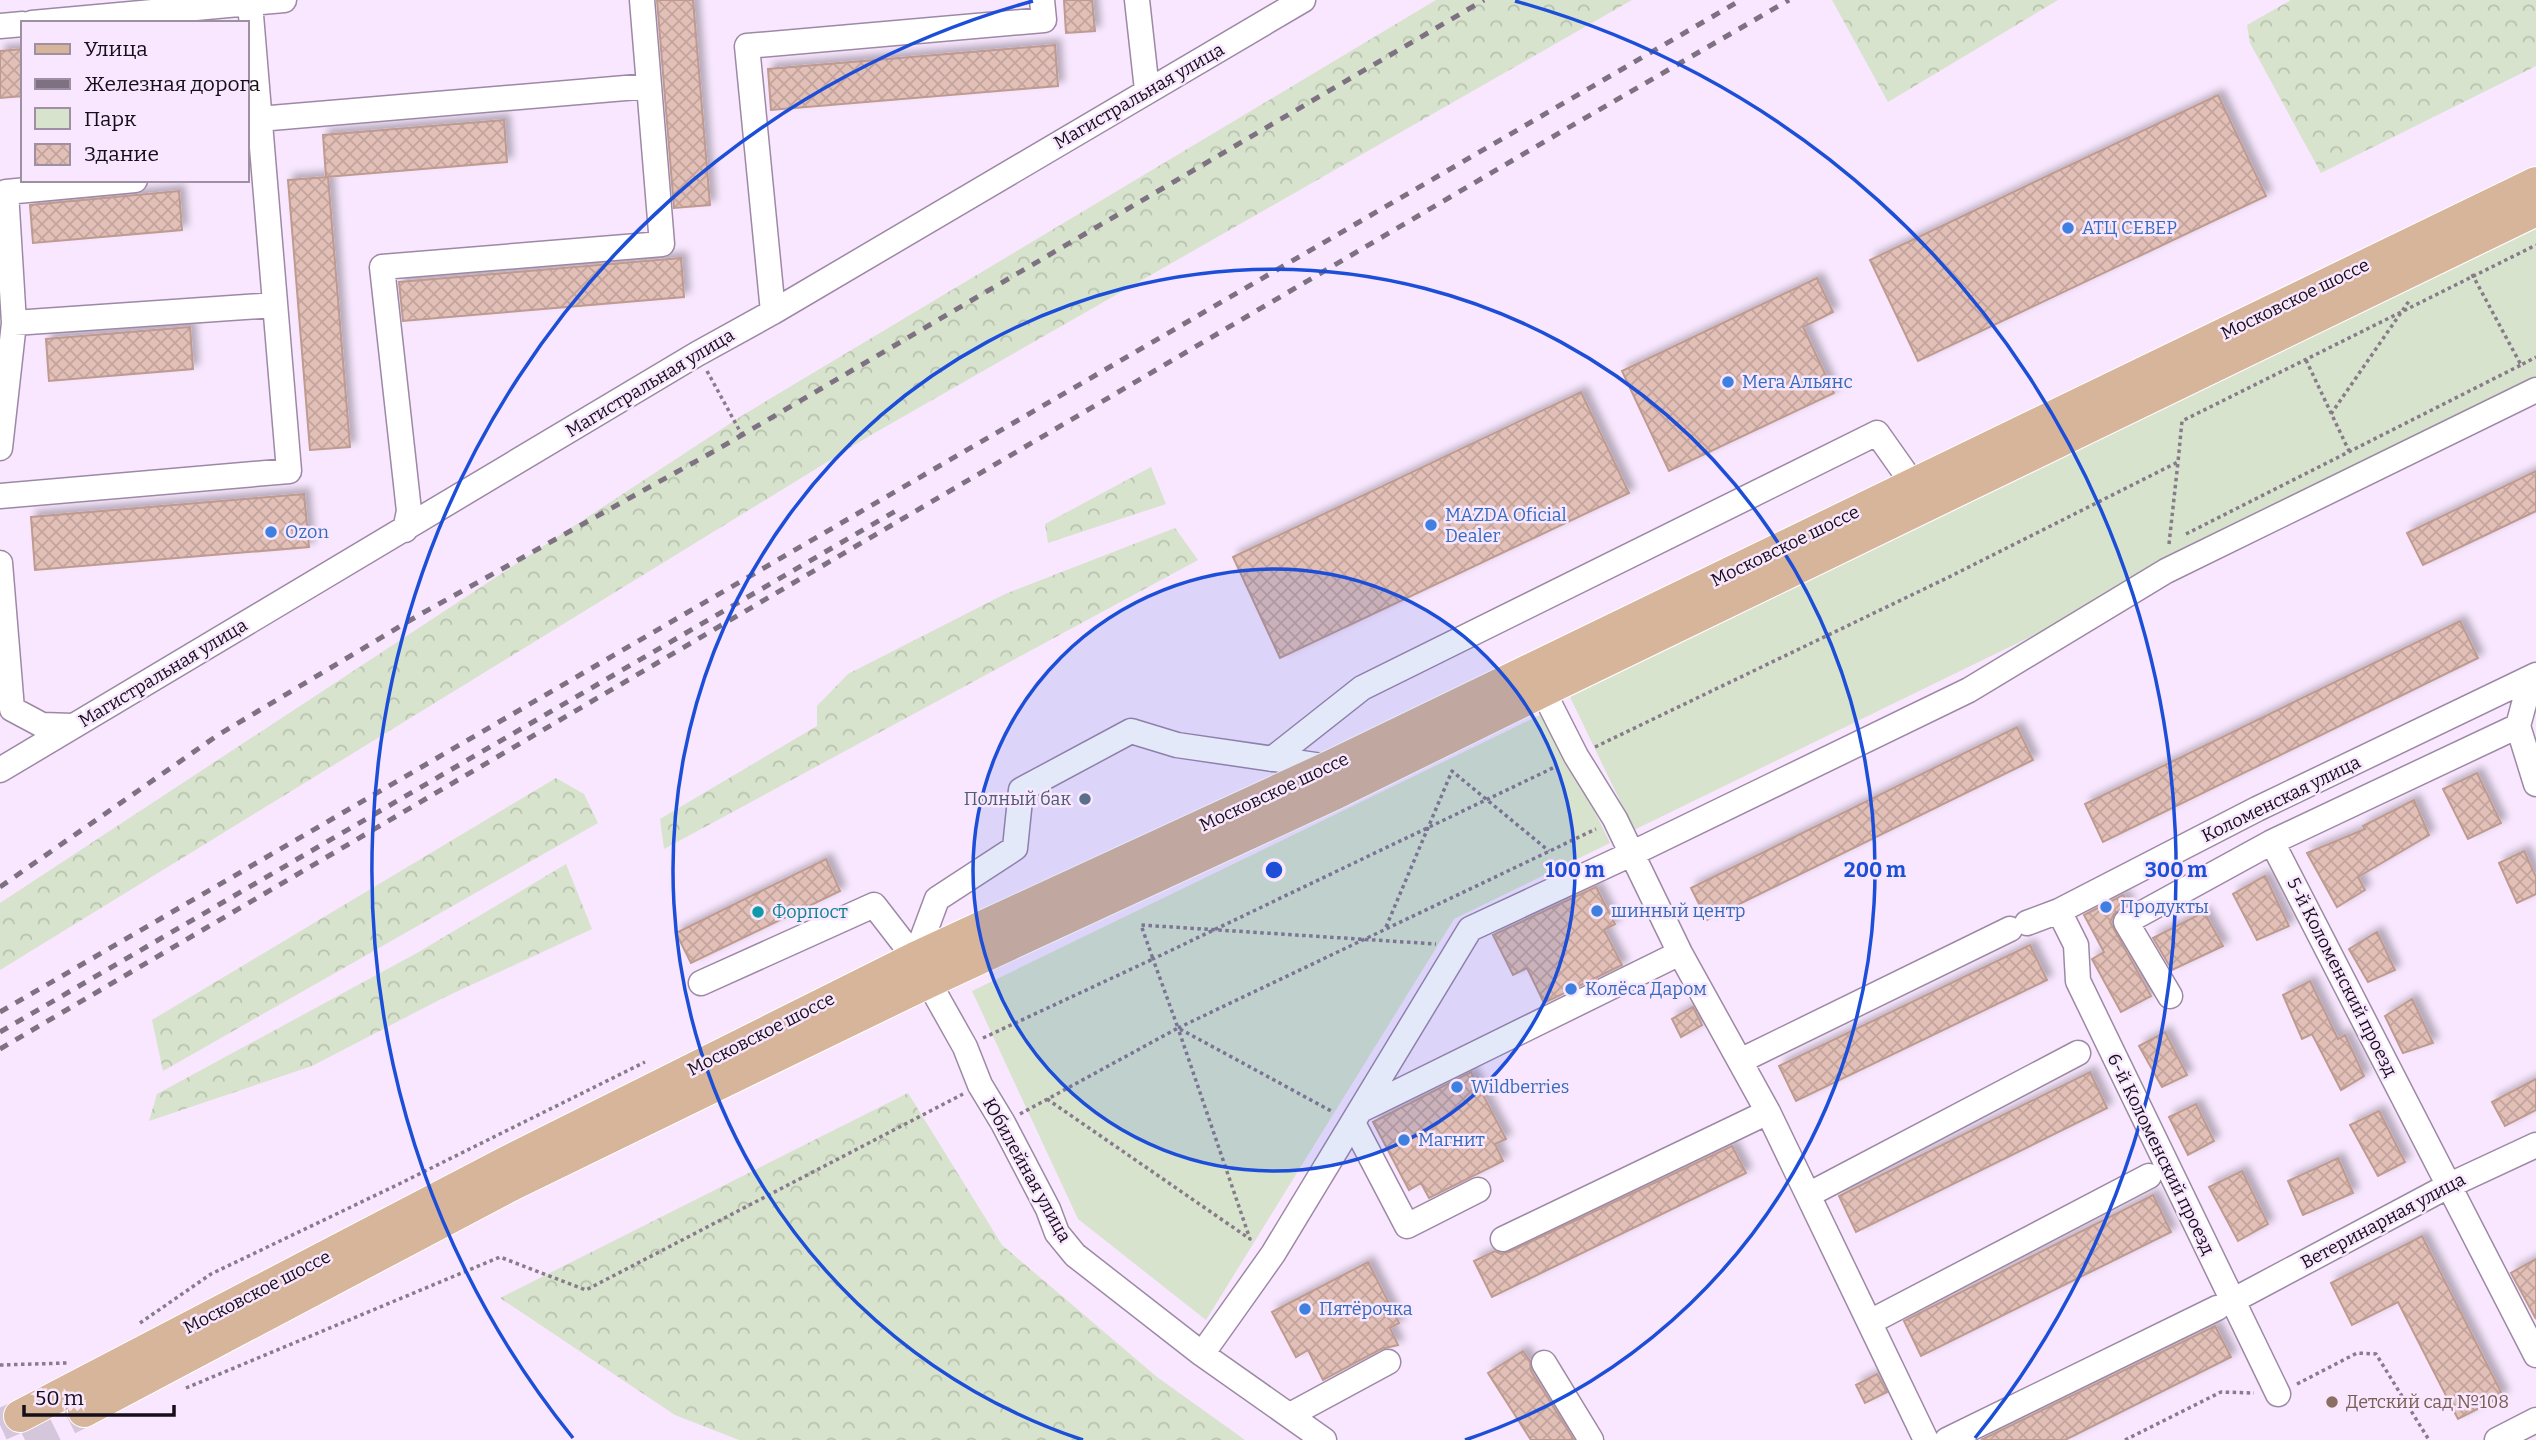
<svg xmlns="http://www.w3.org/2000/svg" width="2536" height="1440" viewBox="0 0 2536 1440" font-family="Bitter,serif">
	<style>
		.green { fill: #d7e3cc }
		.forest { fill: url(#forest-crowns) }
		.building { fill: url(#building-cross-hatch); stroke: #be9a90; stroke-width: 2; filter: url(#shadow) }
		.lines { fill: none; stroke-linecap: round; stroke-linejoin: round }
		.major-tunnel { stroke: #d6c6dc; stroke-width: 32; stroke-dasharray: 32 16; stroke-linecap: butt }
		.minor-casing { stroke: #9d89a5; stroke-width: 27 }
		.major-casing { stroke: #fff; stroke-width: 34 }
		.path { stroke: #887b8c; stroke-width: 3.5; stroke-dasharray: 3.5 3.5; stroke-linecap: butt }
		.minor { stroke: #fff; stroke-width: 24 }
		.major { stroke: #d7b59a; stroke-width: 32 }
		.rail { stroke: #7e7282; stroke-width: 5; stroke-dasharray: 9 9; stroke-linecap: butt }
		.ring { fill: none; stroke: #1d4ed8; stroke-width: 3.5 }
		.shop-dot { fill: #3f7fe0; stroke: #f8e7fe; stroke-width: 2.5 }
		.service-dot { fill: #5c6f8a; stroke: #f8e7fe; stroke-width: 2.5 }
		.culture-dot { fill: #0f9aa8; stroke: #f8e7fe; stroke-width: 2.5 }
		.education-dot { fill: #8d6e63; stroke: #f8e7fe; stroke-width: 2.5 }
		.labels { text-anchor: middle; stroke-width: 5; stroke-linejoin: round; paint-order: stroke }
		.street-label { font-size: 18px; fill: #160e18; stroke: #f8e7fe }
		.shop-label { font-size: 18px; fill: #366cbe; stroke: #f8e7fe; text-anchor: start }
		.service-label { font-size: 18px; fill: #4e5e75; stroke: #f8e7fe; text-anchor: end }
		.culture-label { font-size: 18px; fill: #0d838f; stroke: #f8e7fe; text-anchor: start }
		.education-label { font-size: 18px; fill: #785e54; stroke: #f8e7fe; text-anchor: start }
		.centre { fill: #1d4ed8; stroke: #f8e7fe; stroke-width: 3.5 }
		.ring-label { font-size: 21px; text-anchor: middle; font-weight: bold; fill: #1d4ed8; stroke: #f8e7fe; stroke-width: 5; stroke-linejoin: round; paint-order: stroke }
	</style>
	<defs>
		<pattern id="forest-crowns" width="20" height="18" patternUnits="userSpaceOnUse" patternTransform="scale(1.75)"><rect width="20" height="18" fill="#d7e3cc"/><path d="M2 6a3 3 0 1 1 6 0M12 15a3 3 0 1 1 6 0" fill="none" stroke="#b8c2ae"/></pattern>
		<pattern id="building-cross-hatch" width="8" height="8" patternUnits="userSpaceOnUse" patternTransform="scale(1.75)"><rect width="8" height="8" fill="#e3c0b7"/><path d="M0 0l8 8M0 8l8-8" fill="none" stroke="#c2a49d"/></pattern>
		<filter id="shadow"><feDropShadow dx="5.5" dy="-5.5" stdDeviation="3.5" flood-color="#0004"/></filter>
	</defs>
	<rect width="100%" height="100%" fill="#f8e7fe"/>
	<path class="green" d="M2536,229V390L1634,830L1570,697Z
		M1546,712L1610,843L1454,919L1206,1320L1078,1219L972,991Z"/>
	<path class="forest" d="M1436,0H1632L871,435L0,970V903L743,415Z
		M1832,0H2058L1888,102Z
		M2291,0H2536V66L2321,173L2250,43L2247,25Z
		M1151,467L1166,504L1048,543L1045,524Z
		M1175,528L1198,560L664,849L660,819L817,726V706L848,674L1005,594Z
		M556,778L584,794L598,823L163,1071L152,1020Z
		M566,864L592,929L443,998L312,1066L149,1121L157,1094L417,953Z
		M908,1093L1002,1245L1157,1377L1245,1440H739L675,1415L500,1298Z"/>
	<path class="building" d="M657,0H693L710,205L674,208Z
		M1064,0H1092L1095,31L1066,33Z
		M1055,45L1058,86L771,110L768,69Z
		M23,49V96L0,98V51Z
		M2218,95L2266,196L1918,361L1870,260Z
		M504,120L507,162L326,177L323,135Z
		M328,177L350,447L310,450L288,180Z
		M179,191L182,230L33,243L30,205Z
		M681,258L684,297L403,321L399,282Z
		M1817,278L1833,312L1803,327L1834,393L1669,471L1622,371Z
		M190,327L193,369L49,381L46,339Z
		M1581,392L1629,493L1280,658L1233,557Z
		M2536,471V511L2423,565L2407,533Z
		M304,494L309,547L35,570L31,517Z
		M2460,621L2478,658L2103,842L2085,804Z
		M2017,727L2033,760L1707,920L1691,888Z
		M2477,773L2501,823L2468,839L2443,789Z
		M2414,800L2429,835L2358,877L2365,890L2337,907L2307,853L2365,829L2363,826Z
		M2524,851L2536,877V894L2517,903L2499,863Z
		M826,859L840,891L691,963L676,933Z
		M2265,876L2289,926L2257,940L2233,894Z
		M1596,887L1615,924L1604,930L1622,965L1544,1003L1527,968L1513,975L1493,935Z
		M2123,895L2129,904L2114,914L2110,922L2151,996L2121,1012L2092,959L2104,952L2084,915Z
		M2204,912L2223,946L2172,970L2153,938Z
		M2377,932L2395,970L2368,982L2349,949Z
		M2030,945L2047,980L1796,1101L1779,1066Z
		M2310,981L2338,1039L2345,1035L2364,1076L2341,1090L2312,1034L2302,1039L2283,995Z
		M2412,999L2433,1043L2403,1053L2385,1016Z
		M1693,1007L1702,1025L1681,1037L1672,1019Z
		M2165,1032L2187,1075L2162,1087L2139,1046Z
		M1471,1072L1506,1139L1495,1144L1503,1161L1429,1198L1421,1183L1409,1190L1373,1122Z
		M2090,1072L2107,1108L1856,1232L1839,1196Z
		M2536,1079V1110L2505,1126L2492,1102Z
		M2196,1104L2214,1141L2188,1155L2169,1117Z
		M2379,1111L2405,1162L2378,1176L2350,1125Z
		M1732,1146L1746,1173L1492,1297L1474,1261L1495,1251L1501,1254L1509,1252Z
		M2338,1158L2353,1193L2303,1215L2288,1181Z
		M2242,1171L2268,1224L2238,1241L2209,1187Z
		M2153,1195L2171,1232L1921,1356L1904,1321Z
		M2422,1236L2503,1396L2458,1419L2398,1302L2352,1325L2331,1283Z
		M2536,1259V1319L2511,1273Z
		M1368,1262L1399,1323L1390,1328L1398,1345L1381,1349L1323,1380L1308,1350L1296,1357L1272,1312Z
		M2215,1326L2231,1357L2065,1440H1981Z
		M1523,1351L1530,1361L1531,1371L1574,1440H1531L1488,1373Z
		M1877,1374L1887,1392L1865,1403L1856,1385Z"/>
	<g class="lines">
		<path class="major-tunnel" d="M0,1425L20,1416
			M25,1440L84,1411"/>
		<g class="minor-casing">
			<path id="minor" d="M1137,0L1147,90
				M32,23L250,3
				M0,26L23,24
				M259,119L649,86
				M773,312L747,46L1044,20L1042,0
				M14,323L275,305
				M0,448L14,323L6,192L135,180
				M0,496L289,471L250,3L284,0
				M405,530L409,511L382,267L662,244L642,0
				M0,563L12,709L42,725L73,726
				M2531,678L2518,726L2536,784
				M1543,691L1576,756L1615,819L1680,953L1768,1112L1926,1440
				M2518,726L2272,842L2536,1355
				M1272,759L1362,688L1877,433L1913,484
				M0,770L697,354L773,312L1303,0
				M2059,911L2076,945L2078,981L2278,1394
				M2027,923L2059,911L2257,809L2536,675
				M915,958L937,899L1015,848L1021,790L1131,731L1177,745L1329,767
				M701,983L874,905L915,958L965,1047L980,1085L1003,1123L1048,1209L1057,1233L1075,1255L1202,1354L1324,1440
				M2170,996L2126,922L2272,842
				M1740,1061L2010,929
				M1361,1110L1680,953
				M1353,1123L1407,1226L1478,1190
				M1808,1195L2078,1053
				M1503,1239L1768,1112
				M2232,1301L2450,1185L2536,1145
				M1870,1322L2149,1176
				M1202,1354L1273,1254L1470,929L1631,854L1969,690L2166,571L2536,390
				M1544,1363L1591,1440
				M1290,1415L1388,1362
				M1947,1440L2217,1308
				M2497,1440L2536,1420"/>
		</g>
		<g class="major-casing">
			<path id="major" d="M84,1411L513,1184L928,982L1336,793L1543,691L2536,210
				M20,1416L507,1162L915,958L1329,767L2536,183"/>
		</g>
		<path class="path" d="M2472,274L2521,365L2536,357
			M2306,360L2349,451
			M707,371L742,435
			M2331,414L2409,301
			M2186,534L2521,365
			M2169,544L2178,462
			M1595,747L1947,578L2178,462L2182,421L2536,245
			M1386,927L1452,771L1549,851
			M1178,1028L1596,829
			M1180,1029L1333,1112
			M983,1038L1153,959L1141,925L1436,944
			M1047,1099L1250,1239L1178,1028
			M1020,1114L1178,1028L1153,959L1557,766
			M140,1323L211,1274L399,1184L645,1062
			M0,1365L67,1363
			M2297,1384L2357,1353L2376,1354L2429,1440
			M186,1388L500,1257L586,1290L963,1094
			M2125,1440L2221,1392L2254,1393"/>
		<use href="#minor" class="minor"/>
		<use href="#major" class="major"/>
		<path class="rail" d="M0,887L218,735L419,615L718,449L1484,0
			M0,1012L1741,0
			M0,1032L899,509
			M0,1049L1566,129L1789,0"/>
	</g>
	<circle cx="1274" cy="870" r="301" fill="#1d4ed8" fill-opacity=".12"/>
	<g class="ring">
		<circle cx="1274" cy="870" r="301"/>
		<path d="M1083 1440A601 601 0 1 1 1465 1440"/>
		<path d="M573 1438A902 902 0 0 1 1033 1M1515 1A902 902 0 0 1 1975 1438"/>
	</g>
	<g class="shop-dot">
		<circle cx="2068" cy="228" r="7"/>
		<circle cx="1728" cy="382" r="7"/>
		<circle cx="1431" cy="525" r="7"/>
		<circle cx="271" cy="532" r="7"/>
		<circle cx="2106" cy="907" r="7"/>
		<circle cx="1597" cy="911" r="7"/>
		<circle cx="1571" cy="989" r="7"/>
		<circle cx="1457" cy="1087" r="7"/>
		<circle cx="1404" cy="1140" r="7"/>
		<circle cx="1305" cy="1309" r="7"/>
	</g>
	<circle class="service-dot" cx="1085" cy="799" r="7"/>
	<circle class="culture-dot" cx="758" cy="912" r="7"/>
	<circle class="education-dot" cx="2332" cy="1402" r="7"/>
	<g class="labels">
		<g class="street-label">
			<text transform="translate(1139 96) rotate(-30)" y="6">Магистральная улица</text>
			<text transform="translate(2295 299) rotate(-26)" y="6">Московское шоссе</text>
			<text transform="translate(650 383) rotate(-31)" y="6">Магистральная улица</text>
			<text transform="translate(1785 546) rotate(-26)" y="6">Московское шоссе</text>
			<text transform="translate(163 673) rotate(-31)" y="6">Магистральная улица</text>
			<text transform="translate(1274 792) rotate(-25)" y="6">Московское шоссе</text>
			<text transform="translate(2281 799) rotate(-26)" y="6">Коломенская улица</text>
			<text transform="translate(2342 977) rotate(63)" y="6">5-й Коломенский проезд</text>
			<text transform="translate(761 1034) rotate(-27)" y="6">Московское шоссе</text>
			<text transform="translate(2161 1154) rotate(64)" y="6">6-й Коломенский проезд</text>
			<text transform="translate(1027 1170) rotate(61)" y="6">Юбилейная улица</text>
			<text transform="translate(2383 1221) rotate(-28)" y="6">Ветеринарная улица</text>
			<text transform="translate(257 1292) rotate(-27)" y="6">Московское шоссе</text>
		</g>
		<g class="shop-label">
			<text x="2082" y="234">АТЦ СЕВЕР</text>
			<text x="1742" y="388">Мега Альянс</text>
			<text x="1445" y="521">MAZDA Oficial<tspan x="1445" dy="21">Dealer</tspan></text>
			<text x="285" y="538">Ozon</text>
			<text x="2120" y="913">Продукты</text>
			<text x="1611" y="917">шинный центр</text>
			<text x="1585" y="995">Колёса Даром</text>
			<text x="1471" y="1093">Wildberries</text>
			<text x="1418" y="1146">Магнит</text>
			<text x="1319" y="1315">Пятёрочка</text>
		</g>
		<g class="service-label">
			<text x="1071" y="805">Полный бак</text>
		</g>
		<g class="culture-label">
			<text x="772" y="918">Форпост</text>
		</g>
		<g class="education-label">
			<text x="2346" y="1408">Детский сад №108</text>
		</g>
	</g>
	<circle cx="1274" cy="870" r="10" class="centre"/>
	<g class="ring-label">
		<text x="1575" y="877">100 m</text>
		<text x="1875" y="877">200 m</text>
		<text x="2176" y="877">300 m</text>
	</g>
	<rect x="21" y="21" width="228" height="161" fill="#f8e7fe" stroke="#9e90a2" stroke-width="2"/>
	<rect x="35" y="44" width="35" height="10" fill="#d7b59a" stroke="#9e90a2" stroke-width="2"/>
	<text x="84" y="56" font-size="21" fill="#160e18">Улица</text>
	<rect x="35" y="79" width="35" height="10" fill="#7e7282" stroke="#9e90a2" stroke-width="2"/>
	<text x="84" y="91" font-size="21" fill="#160e18">Железная дорога</text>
	<rect x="35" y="108" width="35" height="21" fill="#d7e3cc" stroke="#9e90a2" stroke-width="2"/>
	<text x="84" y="126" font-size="21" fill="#160e18">Парк</text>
	<rect x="35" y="144" width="35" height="21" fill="url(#building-cross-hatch)" stroke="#9e90a2" stroke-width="2"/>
	<text x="84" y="161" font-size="21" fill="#160e18">Здание</text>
	<path d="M24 1405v10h150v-10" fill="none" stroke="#160e18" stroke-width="3.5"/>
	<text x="35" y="1405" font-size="21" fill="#160e18" stroke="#f8e7fe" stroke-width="5" paint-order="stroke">50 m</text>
</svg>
